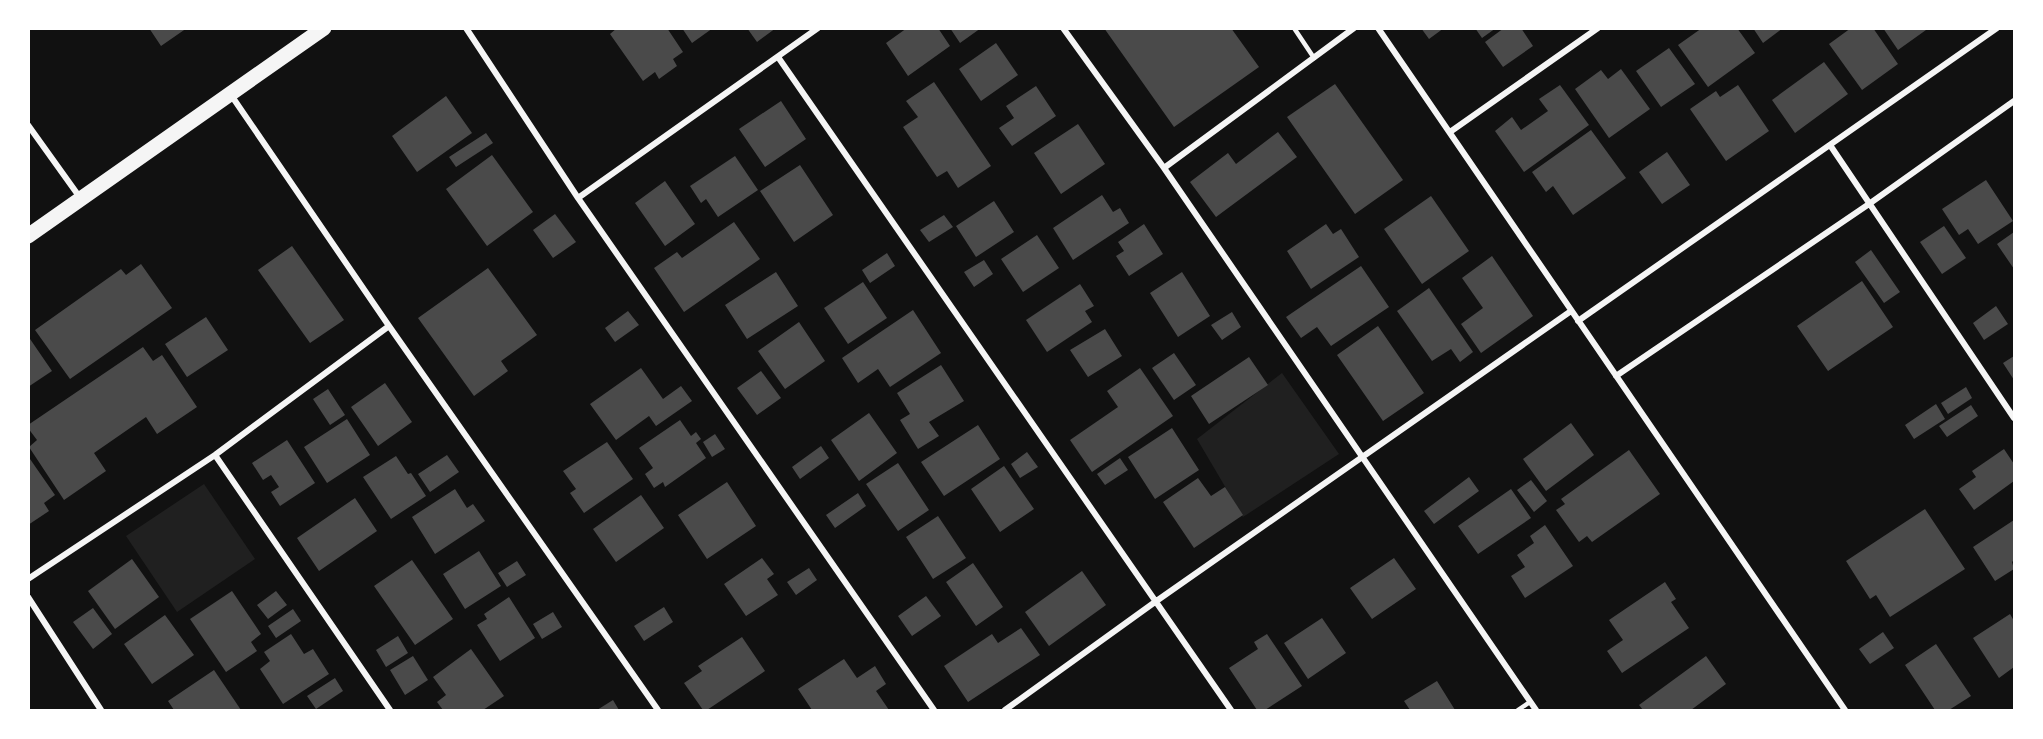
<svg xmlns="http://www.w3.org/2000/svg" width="2043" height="739" viewBox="0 0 2043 739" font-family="'Roboto Condensed',sans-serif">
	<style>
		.green { fill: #202020 }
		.building { fill: #4a4a4a }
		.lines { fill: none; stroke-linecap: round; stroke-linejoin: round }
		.service { stroke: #f5f5f5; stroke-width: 4.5 }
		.minor { stroke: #f5f5f5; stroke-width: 6 }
		.primary { stroke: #f5f5f5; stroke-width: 15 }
	</style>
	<rect width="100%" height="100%" fill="#111"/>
	<path class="green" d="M1282,373L1339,454L1243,517L1197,439Z
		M204,484L255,559L177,612L126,536Z"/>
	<path class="building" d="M149,28H187L161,46Z
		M617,28H667L683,52L673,59L677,66L659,79L655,72L643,81L610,34Z
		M682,28H713L692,43Z
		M747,28H776L757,42Z
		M907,28H938L950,46L908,76L886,43Z
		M950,28H981L960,43Z
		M1104,28H1231L1259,67L1174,127Z
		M1421,28H1444L1429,39Z
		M1475,28H1496L1482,38Z
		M1504,28H1521L1533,46L1503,67L1485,42Z
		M1702,28H1737L1755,53L1708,87L1678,45Z
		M1753,28H1783L1763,43Z
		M1851,28H1873L1898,64L1862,90L1829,44Z
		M1883,28H1925L1926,30L1898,50Z
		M996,43L1018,75L981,101L959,69Z
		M1669,48L1695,84L1661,107L1636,71Z
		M1824,62L1848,94L1795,133L1772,100Z
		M1621,69L1650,109L1609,138L1575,89L1601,70L1608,79Z
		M934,82L991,166L958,188L947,171L937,177L903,127L918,117L906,101Z
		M1335,84L1403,180L1355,214L1287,117Z
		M1560,85L1589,125L1524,172L1495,131L1512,117L1521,130L1548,111L1539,99Z
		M1738,85L1769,131L1726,161L1690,109L1716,91L1720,97Z
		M1036,86L1056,116L1012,146L999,128L1014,118L1006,106Z
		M446,96L472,133L417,172L392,136Z
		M781,101L806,139L765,167L739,129Z
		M1078,124L1105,164L1061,194L1034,153Z
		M1591,130L1626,178L1573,215L1553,186L1546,192L1532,172Z
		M1278,132L1297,157L1216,217L1190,182L1228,153L1236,164Z
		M486,133L493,143L456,167L449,157Z
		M1667,152L1690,185L1662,204L1639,172Z
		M492,155L533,212L487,246L446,189Z
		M735,156L758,190L718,217L706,199L701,203L690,186Z
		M800,165L833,215L794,242L760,191Z
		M1986,180L2013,221L1978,244L1968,229L1959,235L1942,209Z
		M665,181L695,224L665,246L635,203Z
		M1102,195L1113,212L1120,208L1129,223L1073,260L1053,228Z
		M1431,196L1469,251L1422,284L1384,229Z
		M994,201L1014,232L976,257L956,226Z
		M555,214L576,242L553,258L533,230Z
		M944,215L953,227L929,242L920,230Z
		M734,222L760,259L684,312L654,268L677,252L682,258Z
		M1144,224L1163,254L1129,276L1116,256L1124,251L1118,242Z
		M1326,224L1333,234L1341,229L1359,257L1311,289L1287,251Z
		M1944,226L1966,258L1942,274L1920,242Z
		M2014,232V269L1997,244Z
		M1037,235L1059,268L1023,292L1001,259Z
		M292,246L344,320L310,343L258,270Z
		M1871,250L1900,292L1884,303L1855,262Z
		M887,253L895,266L870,283L862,270Z
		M1492,256L1533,316L1481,353L1461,324L1483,308L1462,278Z
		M984,260L993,274L974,287L964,272Z
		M141,264L172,308L70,379L35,330L121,269L126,275Z
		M1361,266L1389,307L1331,346L1317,327L1301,338L1286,317Z
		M488,268L537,335L501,361L508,371L474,396L418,318Z
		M776,272L798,306L747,339L725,305Z
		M1182,272L1210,316L1178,337L1150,293Z
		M1862,281L1893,327L1828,371L1797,326Z
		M863,282L887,318L848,344L824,308Z
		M1080,284L1094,306L1085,311L1092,322L1047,352L1026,320Z
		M1429,288L1473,352L1460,362L1451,349L1432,361L1397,311Z
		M1996,306L2008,324L1984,340L1973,323Z
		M913,310L941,353L890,387L878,369L858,383L842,358Z
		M628,311L639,325L615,342L605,328Z
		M1232,312L1241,327L1222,340L1211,325Z
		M206,317L228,350L187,377L165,344Z
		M799,322L825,361L785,389L758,351Z
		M1378,326L1424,393L1383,421L1337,355Z
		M1105,329L1122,356L1088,377L1070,350Z
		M28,336L52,371L28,387Z
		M143,347L153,361L162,355L197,407L157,434L146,417L94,453L106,471L64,500L29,447L37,440L28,428V425Z
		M1174,353L1196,385L1174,400L1152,368Z
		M2014,356V380L2003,363Z
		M1249,357L1268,385L1209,424L1191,396Z
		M941,365L964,401L929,422L939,436L918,449L900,420L910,414L897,393Z
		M641,368L663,399L681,386L692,401L656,426L649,416L616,440L590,404Z
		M1140,368L1173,416L1092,472L1070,440L1118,407L1107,391Z
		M761,371L781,398L757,415L737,388Z
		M385,383L412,422L378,446L351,407Z
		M1966,387L1972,398L1948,414L1941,403Z
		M328,389L345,415L330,425L313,399Z
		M1936,404L1945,419L1914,439L1905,425Z
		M1971,405L1978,416L1947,437L1939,426Z
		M869,413L897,453L859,481L831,440Z
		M347,419L370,455L327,483L304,447Z
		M680,420L691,436L696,432L701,439L696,443L706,458L665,487L663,482L654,488L645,474L653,468L639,448Z
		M1571,423L1594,455L1546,491L1523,459Z
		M978,425L1000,459L944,496L921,462Z
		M1172,428L1199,470L1155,499L1128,457Z
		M715,434L725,449L712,457L703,442Z
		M287,440L315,483L280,506L271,492L279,487L271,475L263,480L252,463Z
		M607,442L633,479L584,513L570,493L576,489L563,471Z
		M821,446L829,458L800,479L792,467Z
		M2004,449L2014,464V481L1974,510L1959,489L1976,477L1972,471Z
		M1629,450L1660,494L1592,542L1587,536L1579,542L1556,510L1565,504L1561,499Z
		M1027,452L1038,467L1020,478L1011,464Z
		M447,455L459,472L430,492L418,474Z
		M396,456L408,474L411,473L426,496L391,519L363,477Z
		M1120,458L1128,470L1105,485L1097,474Z
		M30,459L55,495L44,503L49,511L28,525V461Z
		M898,463L929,510L898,531L866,484Z
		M1004,466L1034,509L1000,532L971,489Z
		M1469,477L1479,491L1434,524L1424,511Z
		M1198,478L1211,496L1225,487L1243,515L1194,548L1163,502Z
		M1531,480L1547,501L1534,512L1517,490Z
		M727,482L756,526L707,559L678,515Z
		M455,489L467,508L473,504L485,521L435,554L412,517Z
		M1511,489L1531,518L1478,554L1458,526Z
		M858,493L866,506L835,528L826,515Z
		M641,495L664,528L616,562L593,529Z
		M355,498L377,531L319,571L297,538Z
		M1925,509L1965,569L1890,617L1876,595L1870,599L1846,561Z
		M938,516L966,558L933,579L906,537Z
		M2014,520V560L2012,562L2014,569L1995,581L1973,547Z
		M1545,525L1573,566L1525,598L1511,576L1525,567L1517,555L1534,543L1530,536Z
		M479,551L501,586L465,609L443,574Z
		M762,558L774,574L767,579L778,595L746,616L724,584Z
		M1394,558L1416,589L1372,619L1350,588Z
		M132,559L159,597L115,629L88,591Z
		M412,560L453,619L415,645L374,586Z
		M517,561L526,575L507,587L498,573Z
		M973,563L1003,607L976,626L946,582Z
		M809,568L817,580L796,595L787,582Z
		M1082,571L1106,605L1049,646L1025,612Z
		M1665,582L1676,599L1671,602L1689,628L1622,673L1607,651L1623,640L1609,620Z
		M232,591L261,634L251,642L257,651L226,672L190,619Z
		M276,591L287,605L268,619L257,605Z
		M926,596L941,616L912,636L898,616Z
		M509,597L535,638L500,661L477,625L487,619L484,614Z
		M664,607L673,622L644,641L634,626Z
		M93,608L112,634L93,649L73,622Z
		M293,609L301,621L276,638L268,626Z
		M553,612L562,627L542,639L533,624Z
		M2010,614L2014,621V667L1999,678L1973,638Z
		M165,615L194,655L152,684L124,644Z
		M1322,618L1346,653L1308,679L1284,643Z
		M1021,628L1040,655L968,702L944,666L992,634L998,643Z
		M1883,632L1894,648L1870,664L1859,649Z
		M291,634L304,654L313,649L329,674L283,704L260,669L270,661L264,652Z
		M1267,634L1302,686L1265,710H1257L1229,668L1258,649L1254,642Z
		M398,636L408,653L386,667L376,650Z
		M742,637L765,671L707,710H703L684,683L702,671L698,666Z
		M1936,644L1971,696L1949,710H1935L1905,665Z
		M471,649L504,696L483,710H443L437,702L446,695L433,677Z
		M413,656L428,680L405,695L390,670Z
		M1706,656L1726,684L1691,710H1643L1639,705Z
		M844,659L857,678L875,666L886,684L876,691L889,710H812L798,689Z
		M214,670L241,710H174L168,701Z
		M335,678L343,691L316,709L307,696Z
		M1437,681L1455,710H1410L1404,701Z
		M613,700L619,710H597Z"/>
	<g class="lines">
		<path class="service" d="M1294,28L1314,58
			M1518,710L1530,702"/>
		<path class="minor" d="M466,28L578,198L934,710
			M1063,28L1164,168L1536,710
			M1378,28L1845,710
			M778,57L1231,710
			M231,95L389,326L658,710
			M28,125L81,199
			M1450,132L1598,28
			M1830,145L2014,418
			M1164,168L1354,28
			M578,198L818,28
			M1578,321L1997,28
			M1616,376L1869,204L2014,101
			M215,455L390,710
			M28,579L215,455L389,326
			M28,597L101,710
			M1005,710L1155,602L1571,311"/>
		<path class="primary" d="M28,236L324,28"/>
	</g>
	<rect width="2043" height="739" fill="none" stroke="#ffffff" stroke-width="60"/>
</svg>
